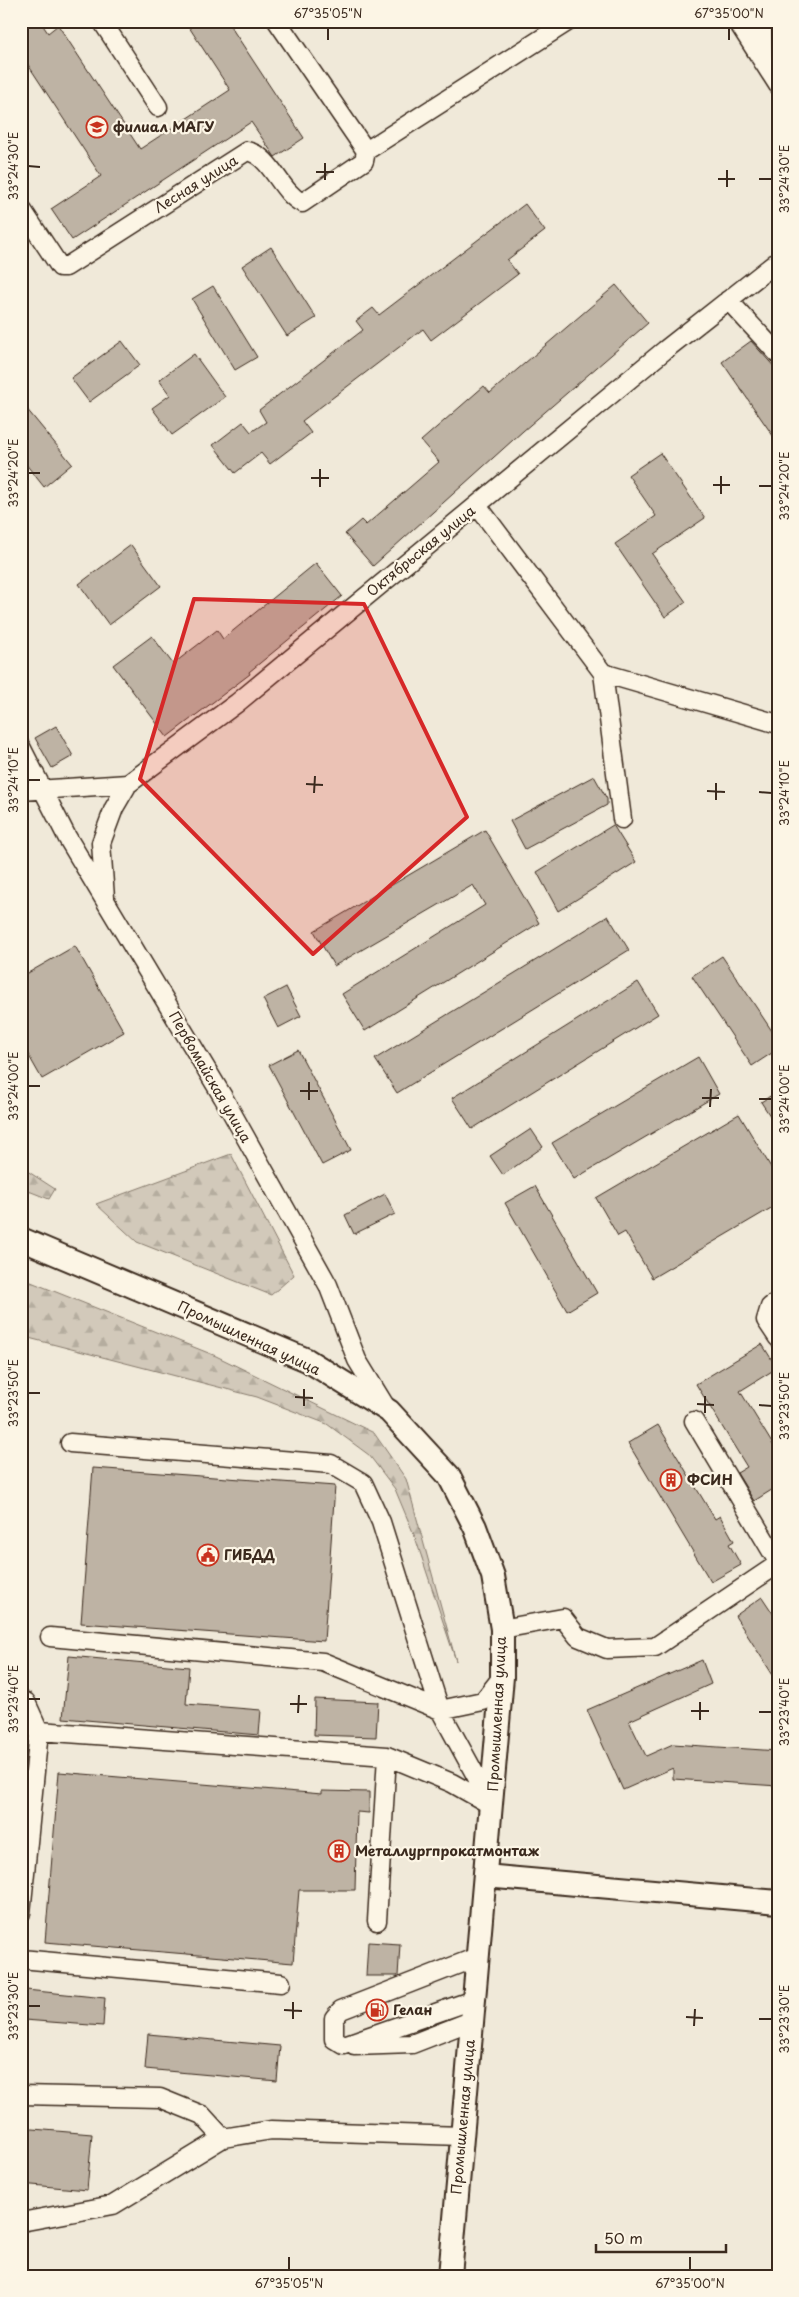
<svg xmlns="http://www.w3.org/2000/svg" width="799" height="2297" viewBox="0 0 799 2297" font-family="'Playpen Sans',sans-serif">
	<style>
		.forest { fill: url(#forest-firs); stroke: #867a6c }
		.building { fill: #beb3a4; stroke: #3b2a1e }
		.lines { fill: none; stroke-linecap: round; stroke-linejoin: round }
		.minor-casing { stroke: #3b2a1e; stroke-width: 21 }
		.major-casing { stroke: #3b2a1e; stroke-width: 26 }
		.minor { stroke: #fcf5e5; stroke-width: 18 }
		.major { stroke: #fcf5e5; stroke-width: 22 }
		.marked { fill: #d62828; fill-opacity: 0.2; stroke: #d62828; stroke-width: 4; stroke-linejoin: round }
		.ticks { fill: none; stroke: #3b2a1e; stroke-width: 2 }
		.labels { text-anchor: middle; stroke-width: 4.5; stroke-linejoin: round; paint-order: stroke }
		.poi-label { font-size: 14px; font-weight: bold; fill: #3b2a1e; stroke: #fcf5e5; text-anchor: start }
		.street-label { font-size: 14px; fill: #3b2a1e; stroke: #fcf5e5 }
		.neatline { fill: none; stroke: #3b2a1e; stroke-width: 2 }
		.ticks-label { font-size: 12px; text-anchor: middle; fill: #3b2a1e }
	</style>
	<defs>
		<pattern id="forest-firs" width="22" height="20" patternUnits="userSpaceOnUse" patternTransform="scale(1.25)"><rect width="22" height="20" fill="#d2c9ba"/><path d="M5 1l3.5 6h-7zM16 11l3.5 6h-7z" fill="#b5ad9f"/></pattern>
	</defs>
	<rect width="100%" height="100%" fill="#f0e9d9"/>
	<filter id="ink" filterUnits="userSpaceOnUse"><feTurbulence type="fractalNoise" baseFrequency=".02" numOctaves="2"/><feDisplacementMap in="SourceGraphic" scale="10" xChannelSelector="R" yChannelSelector="G"/><feConvolveMatrix kernelMatrix="1 2 1 2 8 2 1 2 1" color-interpolation-filters="sRGB"/></filter>
	<g filter="url(#ink)">
		<path class="forest" d="M231,1154L294,1275L271,1295L137,1242L96,1204Z
			M21,1167L55,1189L49,1199L21,1188Z
			M26,1280L216,1356L374,1433L406,1479L456,1661L415,1537L395,1489L369,1455L327,1424L257,1397L21,1336V1281Z"/>
		<path class="building" d="M21,21H40L48,33L58,25L140,149L230,90L185,21H227L304,138L275,157L251,122L72,240L51,209L101,176L21,54Z
			M525,204L545,231L507,260L518,274L431,340L423,329L302,421L311,433L270,464L261,453L235,473L213,445L243,422L251,432L266,422L259,410L363,330L356,321L373,308L379,315Z
			M271,247L316,318L287,336L242,266Z
			M616,285L648,323L523,431L373,566L345,534L361,520L366,525L439,462L421,441L484,386L490,393Z
			M213,286L257,357L235,370L192,299Z
			M122,341L140,365L89,402L71,378Z
			M751,341L778,371V443L722,362Z
			M194,354L225,397L172,435L152,408L170,395L159,380Z
			M21,402L72,464L44,487L21,458Z
			M660,453L705,518L652,554L686,602L665,617L615,544L656,516L628,475Z
			M131,545L161,586L109,625L79,584Z
			M316,563L342,596L249,672L250,674L167,737L113,665L152,636L173,664L217,630L223,639Z
			M56,726L73,756L52,768L35,738Z
			M594,776L607,799V805L525,849L510,821Z
			M613,825L636,862L558,911L537,872Z
			M485,830L539,923L365,1031L342,994L485,905L473,885L334,966L314,931Z
			M608,916L629,950L397,1093L375,1059Z
			M75,946L124,1032L42,1079L21,1042V977Z
			M722,956L778,1040V1049L752,1066L692,976Z
			M638,982L658,1014L472,1129L452,1098Z
			M286,987L301,1016L278,1028L263,999Z
			M298,1050L351,1150L322,1165L269,1065Z
			M698,1057L719,1094L574,1179L552,1143Z
			M778,1091V1128L761,1102Z
			M739,1114L778,1179V1204L652,1278L625,1232L618,1236L596,1198Z
			M531,1129L543,1147L503,1175L490,1156Z
			M535,1186L597,1293L567,1311L505,1203Z
			M385,1194L395,1214L354,1234L345,1215Z
			M762,1344L777,1368L740,1391L778,1453V1486L754,1501L737,1473L747,1467L696,1384Z
			M658,1425L715,1519L720,1516L734,1541L729,1544L741,1565L711,1582L628,1443Z
			M93,1468L335,1486L324,1641L81,1623Z
			M762,1597L778,1621V1683L735,1616Z
			M69,1656L189,1667L186,1704L261,1710L259,1735L63,1718Z
			M702,1660L711,1684L629,1721L646,1756L673,1744L778,1751V1786L673,1779V1768L623,1790L587,1710Z
			M315,1699L378,1702L376,1737L314,1735Z
			M59,1772L322,1794V1791L369,1792V1813L357,1812L355,1890H299L293,1963L45,1942Z
			M368,1942L400,1944L398,1976H366Z
			M26,1990L105,1998L103,2026L24,2020Z
			M148,2034L280,2046L277,2081L145,2069Z
			M21,2128L92,2134L87,2190L21,2184Z"/>
		<g class="lines">
			<g class="minor-casing">
				<path id="minor" d="M111,21L105,26L158,107
					M737,21L778,85
					M762,21L763,62
					M366,151L569,21
					M21,208L60,267H66L247,151C272,156 279,191 302,203L364,161L366,151L277,21
					M728,300L778,354
					M477,505L603,673L778,724
					M603,673L622,819
					M21,747L67,837L223,1097L328,1285L357,1360L387,1409
					M21,791L128,784L237,703L665,350L778,261
					M105,898L101,843L114,808L128,784
					M778,1301L770,1307L766,1320L778,1338
					M694,1421L778,1562
					M70,1443L331,1464L363,1483L381,1522L440,1710L492,1805
					M502,1629L563,1618L578,1637L607,1649L655,1647L778,1564
					M50,1637L323,1662L440,1710L483,1701L502,1677
					M21,1700L26,1702L39,1731
					M21,1913L39,1731L387,1756
					M377,1921L387,1756L452,1783L491,1805
					M21,1959L281,1983
					M473,2000L344,2045L334,2039V2018L341,2010L477,1957
					M354,2046L412,2044L471,2021
					M21,2095L160,2098L202,2115L223,2138
					M21,2222L113,2205L223,2138L271,2130L462,2136"/>
			</g>
			<g class="major-casing">
				<path id="major" d="M21,1239L307,1360L389,1411L449,1476L475,1527L493,1576L502,1629V1677L450,2276
					M485,1876L778,1902"/>
			</g>
			<use href="#minor" class="minor"/>
			<use href="#major" class="major"/>
		</g>
	</g>
	<path class="marked" d="M194,599L364,604L467,817L313,954L140,779Z"/>
	<path class="ticks" d="M328,40V28M729,40V28M28,166L40,167M316,172H334M718,179H735M759,179H772M325,180V163M727,187V170M28,473H40M311,478H329M713,485H730M759,486H772M320,487V469M721,494V476M28,780H40M306,784L323,785M707,791L725,792M759,792L772,793M314,793L315,776M716,800V783M28,1086H40M300,1091H318M702,1098H719M759,1099H772M309,1100V1082M710,1107L711,1089M28,1393H40M295,1397L313,1398M697,1404L714,1405M759,1405L772,1406M304,1406V1389M705,1413V1396M28,1699H40M290,1704H307M691,1711H709M759,1712H772M298,1713L299,1695M700,1720V1702M28,2006H40M284,2010L302,2011M686,2017L703,2018M293,2019V2002M759,2019H772M694,2026L695,2009M289,2270V2257M690,2270V2257"/>
	<defs>
		<g id="university-ring" transform="scale(1.125)"><circle r="9.5" fill="#fcf5e5" stroke="#c8321e" stroke-width="1.5"/><path d="M0-5L7-2L0 1L-7-2ZM-4 1L0 2.5L4 1V4Q0 6-4 4Z" fill="#c8321e"/></g>
		<g id="building-ring" transform="scale(1.125)"><circle r="9.5" fill="#fcf5e5" stroke="#c8321e" stroke-width="1.5"/><path d="M-4-6H4V6H1V3H-1V6H-4ZM-2.5-4.3h1.7v1.8h-1.7ZM.8-4.3h1.7v1.8H.8ZM-2.5-1h1.7V.8h-1.7ZM.8-1h1.7V.8H.8Z" fill="#c8321e"/></g>
		<g id="civic-ring" transform="scale(1.125)"><circle r="9.5" fill="#fcf5e5" stroke="#c8321e" stroke-width="1.5"/><path d="M-.6-6.5H3V-4.5H.6V-3L4-1V1h2V6H-6V1h2V-1L-.6-3ZM-1.2 2.5V6h2.4V2.5Z" fill="#c8321e"/></g>
		<g id="fuel-ring" transform="scale(1.125)"><circle r="9.5" fill="#fcf5e5" stroke="#c8321e" stroke-width="1.5"/><path d="M-5.5-6h7V0h2V4h1.3V-2.5L3-4.5l.8-.8L6-3V5H2.5V1h-1V6h-7ZM-4.2-4.7v3.2H.2V-4.7Z" fill="#c8321e"/></g>
	</defs>
	<g fill-rule="evenodd">
		<use href="#university-ring" x="97" y="127"/>
		<use href="#building-ring" x="671" y="1480"/>
		<use href="#civic-ring" x="208" y="1555"/>
		<use href="#building-ring" x="339" y="1851"/>
		<use href="#fuel-ring" x="377" y="2010"/>
	</g>
	<g class="labels">
		<g class="poi-label">
			<text x="113" y="132">филиал МАГУ</text>
			<text x="687" y="1485">ФСИН</text>
			<text x="224" y="1560">ГИБДД</text>
			<text x="355" y="1856">Металлургпрокатмонтаж</text>
			<text x="393" y="2015">Гелан</text>
		</g>
		<g class="street-label">
			<text transform="translate(196 184) rotate(-32)" y="5">Лесная улица</text>
			<text transform="translate(421 551) rotate(-39)" y="5">Октябрьская улица</text>
			<text transform="translate(210 1077) rotate(60)" y="5">Первомайская улица</text>
			<text transform="translate(249 1338) rotate(25)" y="5">Промышленная улица</text>
			<text transform="translate(497 1714) rotate(-87)" y="5">Промышленная улица</text>
			<text transform="translate(463 2117) rotate(-85)" y="5">Промышленная улица</text>
		</g>
	</g>
	<rect width="799" height="2297" fill="none" stroke="#fcf5e5" stroke-width="55"/>
	<path d="M596 2244v8h130v-8" fill="none" stroke="#3b2a1e" stroke-width="2.5"/>
	<text x="604" y="2244" font-size="15" fill="#3b2a1e" stroke="#fcf5e5" stroke-width="4" paint-order="stroke">50 m</text>
	<rect x="28" y="28" width="744" height="2242" class="neatline"/>
	<g class="ticks-label">
		<text x="328" y="18">67°35'05"N</text>
		<text x="729" y="18">67°35'00"N</text>
		<text transform="translate(14 166) rotate(-90)" y="4">33°24'30"E</text>
		<text transform="translate(785 179) rotate(-90)" y="4">33°24'30"E</text>
		<text transform="translate(14 473) rotate(-90)" y="4">33°24'20"E</text>
		<text transform="translate(785 486) rotate(-90)" y="4">33°24'20"E</text>
		<text transform="translate(14 780) rotate(-90)" y="4">33°24'10"E</text>
		<text transform="translate(785 793) rotate(-90)" y="4">33°24'10"E</text>
		<text transform="translate(14 1086) rotate(-90)" y="4">33°24'00"E</text>
		<text transform="translate(785 1099) rotate(-90)" y="4">33°24'00"E</text>
		<text transform="translate(14 1393) rotate(-90)" y="4">33°23'50"E</text>
		<text transform="translate(785 1406) rotate(-90)" y="4">33°23'50"E</text>
		<text transform="translate(14 1699) rotate(-90)" y="4">33°23'40"E</text>
		<text transform="translate(785 1712) rotate(-90)" y="4">33°23'40"E</text>
		<text transform="translate(14 2006) rotate(-90)" y="4">33°23'30"E</text>
		<text transform="translate(785 2019) rotate(-90)" y="4">33°23'30"E</text>
		<text x="289" y="2288">67°35'05"N</text>
		<text x="690" y="2288">67°35'00"N</text>
	</g>
</svg>
